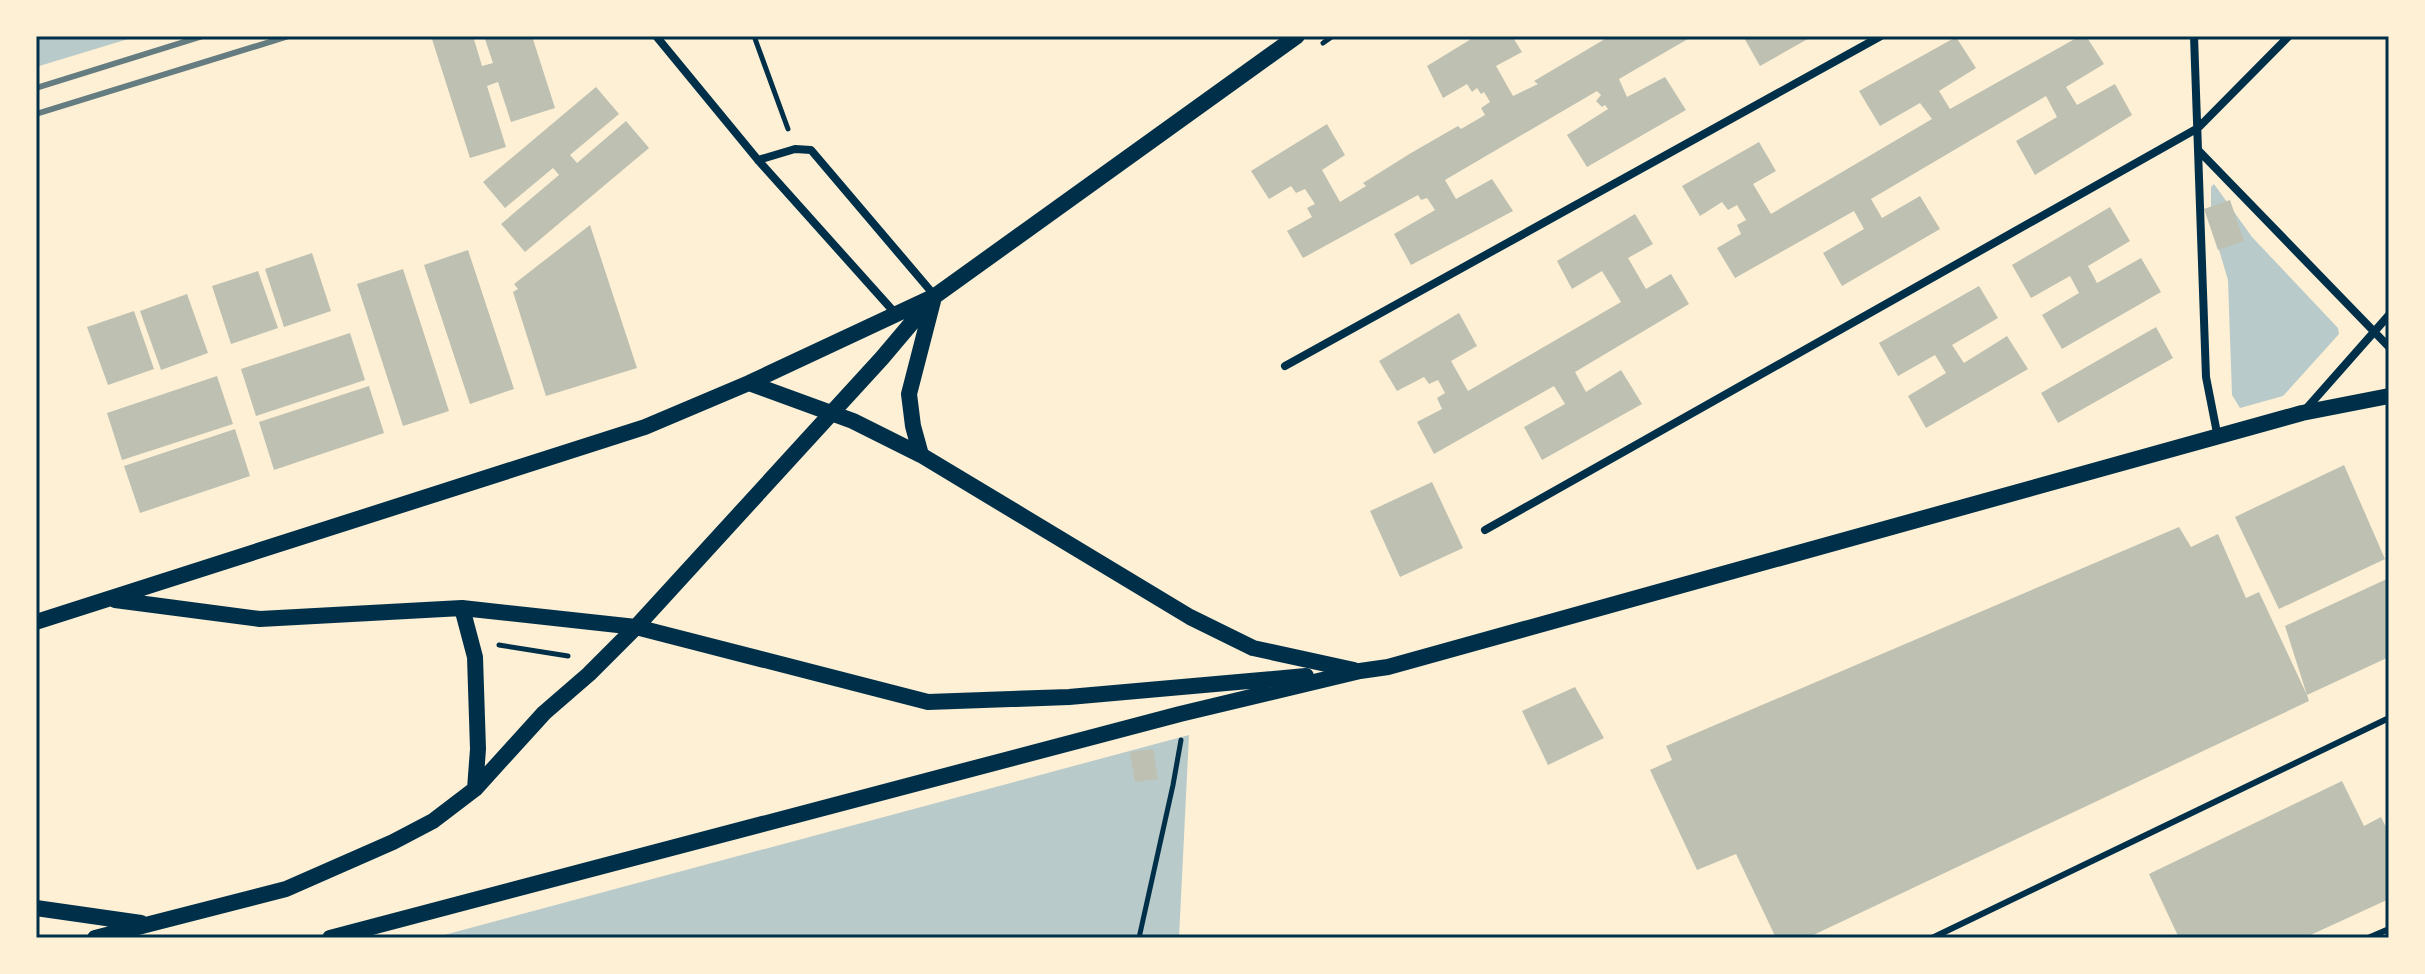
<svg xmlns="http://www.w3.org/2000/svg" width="2425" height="974" viewBox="0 0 2425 974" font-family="'Space Grotesk',sans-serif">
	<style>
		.green { fill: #b9caca }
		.building { fill: #bec0b2 }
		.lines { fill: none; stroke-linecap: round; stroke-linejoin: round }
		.path { stroke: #003049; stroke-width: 5 }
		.service { stroke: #003049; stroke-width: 6 }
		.minor { stroke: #003049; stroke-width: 8 }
		.secondary { stroke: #003049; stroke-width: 16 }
		.rail { stroke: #657d81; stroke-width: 6 }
		.neatline { fill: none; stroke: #003049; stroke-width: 3 }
	</style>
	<rect width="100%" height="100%" fill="#fdf0d5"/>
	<path class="green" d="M36,36H138L36,67Z
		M2214,184L2252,237L2338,328L2339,334L2283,396L2240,408L2232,395L2228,280L2211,223V187Z
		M1189,735L1179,938H433Z"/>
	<path class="building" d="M431,36H473L482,66L493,63L484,36H532L555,108L511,122L498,82L487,86L506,147L470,158Z
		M1476,36H1512L1522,52L1496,66L1513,96L1538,84L1534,81L1610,36H1693L1619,79L1627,97L1665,77L1686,110L1587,167L1567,135L1608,109L1605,105L1602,107L1596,101L1601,95L1597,91L1445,180L1456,199L1492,179L1513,211L1411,265L1394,234L1435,210L1427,198L1421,200L1418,195L1303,258L1287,231L1312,217L1307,208L1315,204L1305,189L1296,193L1291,186L1269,199L1251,171L1327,124L1345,155L1322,170L1340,202L1366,186L1363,183L1411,153L1458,126L1461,129L1485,115L1481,108L1490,102L1484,92L1481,94L1477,88L1472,92L1467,84L1443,98L1427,66Z
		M1743,36H1813L1760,66Z
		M2080,36H2086L2104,64L2066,87L2077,105L2115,84L2132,115L2035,175L2016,141L2057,117L2046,96L1871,199L1882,218L1920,196L1940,229L1842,286L1823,253L1864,229L1854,211L1735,278L1717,248L1741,234L1737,225L1746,220L1737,205L1728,210L1722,202L1700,216L1682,186L1759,142L1776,171L1753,184L1771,214L1932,119L1920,103L1880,126L1859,91L1956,37L1976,68L1939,91L1950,109Z
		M596,87L619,114L570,155L577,163L626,121L649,148L525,252L501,224L559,175L553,168L505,208L483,182Z
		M2230,200L2244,241L2218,250L2204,209Z
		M2110,207L2130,241L2088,266L2097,283L2141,258L2161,292L2062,349L2042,315L2079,293L2070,276L2031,298L2012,265Z
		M1635,214L1653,244L1628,258L1646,289L1671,274L1689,304L1575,372L1586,392L1621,370L1642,404L1542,460L1524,427L1565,404L1554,386L1434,454L1417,422L1442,409L1437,398L1445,393L1438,380L1429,384L1424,377L1397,391L1379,361L1459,313L1477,346L1451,361L1468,391L1621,302L1602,271L1572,289L1557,261Z
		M590,225L637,368L546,396L513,292L518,289L514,284Z
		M468,250L514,389L470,404L424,265Z
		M312,253L331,311L284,327L265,269Z
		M403,269L449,411L403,426L357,284Z
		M258,271L278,328L231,344L212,286Z
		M1979,286L1998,318L1952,345L1964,363L2007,336L2028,369L1926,428L1908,396L1946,373L1935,355L1898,376L1879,343Z
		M187,294L208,353L161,370L140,311Z
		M134,311L154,369L108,385L87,327Z
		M2156,327L2173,358L2058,423L2041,393Z
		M350,333L365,380L256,416L241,369Z
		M217,376L233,424L122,460L107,413Z
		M369,386L384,433L274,470L259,422Z
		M235,429L250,476L140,513L124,466Z
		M2344,465L2385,559L2279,609L2235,517Z
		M1432,482L1463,548L1400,577L1370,511Z
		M2179,527L2191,547L2218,534L2246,598L2259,592L2307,695L2285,626L2389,578V657L2307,695L2309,701L1807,938H1776L1736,854L1697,870L1650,770L1672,760L1666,746Z
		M1575,687L1604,738L1548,765L1522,711Z
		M1153,749L1158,779L1135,782L1130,752Z
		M2342,781L2364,826L2381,817L2389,833V899L2304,938H2179L2149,874Z"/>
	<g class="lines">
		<path class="path" d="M754,36L788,129
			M1323,43L1333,36
			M499,645L568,656
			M1139,938L1173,785L1181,740"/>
		<path class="service" d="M1932,938L2389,718
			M2368,938L2389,929"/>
		<path class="minor" d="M656,36L758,160L895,313
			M2194,36L2206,377L2218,438
			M2199,151L2389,347
			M758,160L795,149L811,150L935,296
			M1285,366L1881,36
			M2306,409L2389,315
			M1485,530L2198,128L2289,36"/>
		<path class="secondary" d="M749,383L853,421L921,455L1190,617L1253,648L1354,670
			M921,455L913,426L909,394L933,301
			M115,600L260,619L462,608L636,627L928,702L1069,697L1306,676
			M462,608L475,657L478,749L475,789
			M36,622L645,427L749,383L935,296L1297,36
			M36,908L141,923
			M95,938L286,889L393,842L433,821L475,789L544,713L589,674L636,627L882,358L931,300
			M330,938L1180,714L1360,671L1388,667L2302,413L2389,396"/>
		<path class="rail" d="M36,88L203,36
			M36,114L289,36"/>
	</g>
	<rect width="2425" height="974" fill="none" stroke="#fdf0d5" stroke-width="76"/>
	<rect x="38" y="38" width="2349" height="898" class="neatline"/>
</svg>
